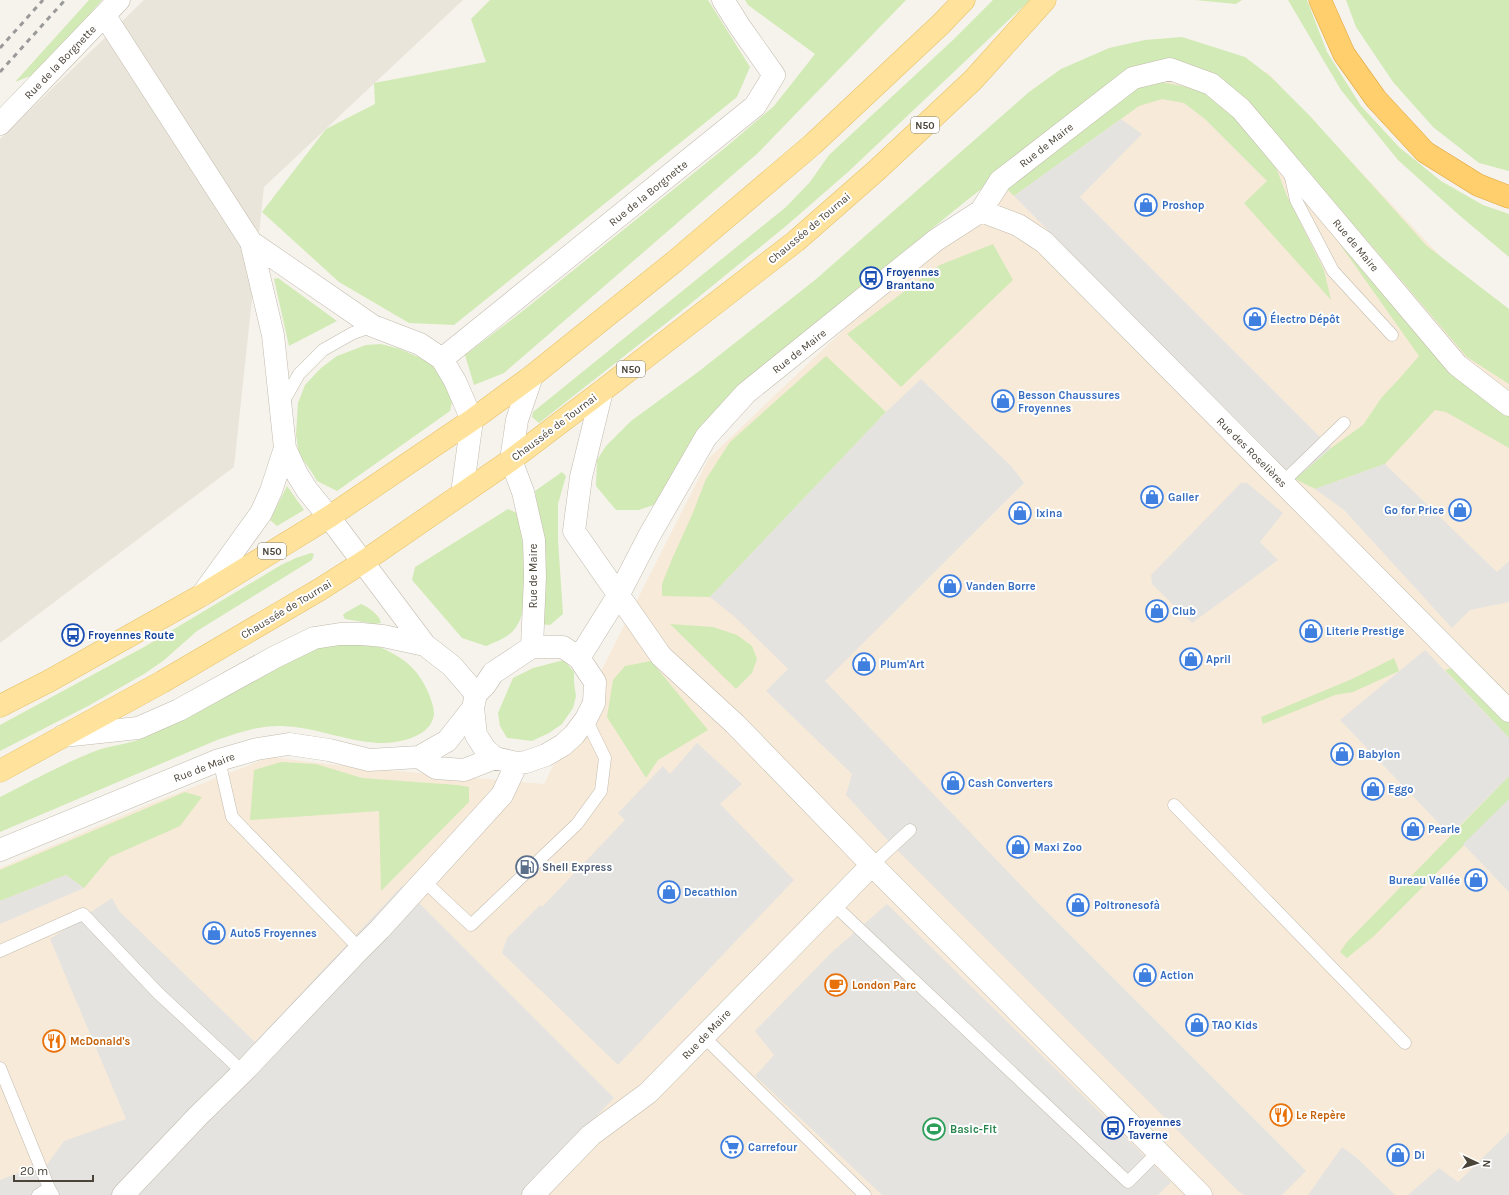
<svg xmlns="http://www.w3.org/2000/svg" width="1509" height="1195" viewBox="0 0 1509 1195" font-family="Karla,sans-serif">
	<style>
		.residential { fill: #eae5da }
		.commercial { fill: #f7ead8 }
		.green { fill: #d2eab5 }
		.parking { fill: #e5e3e0 }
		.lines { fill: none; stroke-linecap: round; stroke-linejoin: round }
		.lane-casing { stroke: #c2bbae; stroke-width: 13 }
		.street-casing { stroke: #c2bbae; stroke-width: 23 }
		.primary-casing { stroke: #e6c16a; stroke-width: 23 }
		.highway-casing { stroke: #e0a43c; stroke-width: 23 }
		.lane { stroke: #fff; stroke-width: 12 }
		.street { stroke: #fff; stroke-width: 22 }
		.primary { stroke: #ffe39c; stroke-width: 22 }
		.highway { stroke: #ffcf6e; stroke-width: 22 }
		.rail { stroke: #9a9a9a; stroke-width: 3; stroke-dasharray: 5 5; stroke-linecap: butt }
		.labels { text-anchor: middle; stroke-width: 4; stroke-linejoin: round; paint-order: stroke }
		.shield { fill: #fff; stroke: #817c74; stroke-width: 1 }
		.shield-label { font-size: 10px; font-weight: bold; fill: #4b4439 }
		.street-label { font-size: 11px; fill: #4b4439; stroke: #fff }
		.shop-label { font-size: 11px; font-weight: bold; fill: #366cbe; stroke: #fff; text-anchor: start }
		.transit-label { font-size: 11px; font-weight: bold; fill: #164399; stroke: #fff; text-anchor: start }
		.service-label { font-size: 11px; font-weight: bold; fill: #4e5e75; stroke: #fff; text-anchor: start }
		.food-label { font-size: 11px; font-weight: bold; fill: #c56008; stroke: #fff; text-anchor: start }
		.leisure-label { font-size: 11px; font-weight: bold; fill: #27864d; stroke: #fff; text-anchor: start }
	</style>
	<rect width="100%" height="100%" fill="#f6f3ec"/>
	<path class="residential" d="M144,0H463L264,187L234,467L0,643V139Z"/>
	<path class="commercial" d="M1148,67L1267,72L1509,329V1195H0V868L152,803L270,757L352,767L544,784L709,458L855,319Z"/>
	<path class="green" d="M89,0H102L38,73L15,82Z
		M490,0H708L750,67L737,97L454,325L409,323L339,282L262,212L326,129L375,104L374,83L486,62L471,19Z
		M745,0H906L758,153L504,373L474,385L465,355L524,310L726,147L774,106L815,54L748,5Z
		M993,0H1030L848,172L786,226L679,313L539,423L532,417L533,412L786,207L810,182L829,155L953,40Z
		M1195,0H1242L1236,4Z
		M1288,0H1307L1327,52L1361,106L1399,147L1441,181L1483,205L1509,214V257L1459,215L1398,160L1341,90Z
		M1346,0H1509V171L1479,163L1433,127L1393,82L1356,27Z
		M1182,37L1245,57L1271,77L1310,116L1427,246L1509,309V384L1467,357L1252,106L1205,70L1185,65L1123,78L966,201L738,386L656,504L639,510H616L596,486L597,460L606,446L631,421L698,372L815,280L1029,92L1061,69L1109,48L1145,40Z
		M1161,82L1187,87L1216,96L1269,150L1287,196L1324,270L1331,300L1244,203L1267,181L1205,119L1184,103L1162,99L1139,106L1014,196L1007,189L1133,87Z
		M1310,202L1447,360L1509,398V448L1446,412L1435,410L1385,464L1315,489L1295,479L1331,448L1363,425L1382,397L1399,379L1419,356Z
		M993,244L1013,280L901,387L847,334L940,265Z
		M278,278L337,321L289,346L274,279Z
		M381,344L400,349L432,363L444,379L452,402L450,411L337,491L317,481L311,471L299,454L296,435L298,403L305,385L321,368L337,356L366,345Z
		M826,356L886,412L710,597L662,596V584L672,559L692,515L706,479L730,442Z
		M562,472L566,476L558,504V540L563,614L550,625L540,624L545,554L535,491Z
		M287,486L304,510L277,526L270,520Z
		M508,509L519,514C523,544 535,607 513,631C506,638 495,642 486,646L462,638L412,580L415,567Z
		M311,553L314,554L312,560L197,631L163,661L144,674L88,706L0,751V725L144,647L281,565L296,558Z
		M361,604C368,607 380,615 381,623L375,624L345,619L343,615L345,613Z
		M670,624L713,627L737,635L752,646L757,659L752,673L736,689Z
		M372,644C391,651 410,661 421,679C426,686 434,704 434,713C433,737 397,744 378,743C345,741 315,727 282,726C259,725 238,733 217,740L0,832V797C32,781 64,763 98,750C114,745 130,744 146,737L321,645Z
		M1394,658L1399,671L1353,692L1335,695L1263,724L1261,717L1352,679Z
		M564,660L574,672V683L576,696L573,708L562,724L549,733L532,741L507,738L500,726L498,713L513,678L533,668Z
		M651,661L708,730L658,760L646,778L607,717L613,680L625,666Z
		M1455,667L1509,723V738L1445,670Z
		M281,762L316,764L362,778L457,785L469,787V802L381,891L379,811L250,820L254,770Z
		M1509,776V800L1374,936L1347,958L1340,952L1347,942Z
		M185,792L202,797L180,826L110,857L84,888L66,875L0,901V870Z"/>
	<path class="parking" d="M1121,119L1142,134L1080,197L1331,448L1295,479L1014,196Z
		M921,379L1012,467L1024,483L825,681L1036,901L1306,1171L1282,1195H1244L1237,1190L893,846L846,795L852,774L766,691L788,669L736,618L710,597L886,412Z
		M1385,464L1497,572L1509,561V602L1470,610L1452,628L1344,510L1315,489Z
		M1241,483H1247L1283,513L1260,542L1278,560L1192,623L1152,584L1151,575Z
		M1425,650L1509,738V776L1450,835L1340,720Z
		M697,743L742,784L720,804L794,880L618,1065L502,953L507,938L540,905L542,907L625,820L618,813L663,766L670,774Z
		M1509,799V892L1463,844Z
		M66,875L84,888L0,924V901Z
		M402,886L614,1098L521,1195H0V1180L18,1173L46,1166L64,1141L126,1119L50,939L112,898L119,911L255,1042Z
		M887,904L1171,1182L1158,1195H882L755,1076L774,1055L755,1031L831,953Z
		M1509,1132V1195H1408L1439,1168L1458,1182Z
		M1342,1147L1357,1158L1395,1195H1308Z"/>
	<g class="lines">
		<g class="lane-casing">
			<path id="lane" d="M1290,173L1296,200L1333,271L1392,335
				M282,404L299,374L323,350L353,333L373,326
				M1282,483L1344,423
				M219,760L232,817L360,949
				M1174,805L1405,1043
				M872,865L910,830
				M424,881L471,925L577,824L601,791L605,758L586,719
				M833,904L1128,1182L1158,1152
				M0,951L83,914L158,993L243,1072
				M704,1037L865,1195
				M0,1068L49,1188L53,1195
				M38,1195L49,1188"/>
		</g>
		<g class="street-casing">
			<path id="street" d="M105,16L251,242L273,335L285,448L297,474L307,490L329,517L425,645L452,666L476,694
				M0,124L119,0
				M981,211L1018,225L1044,242L1509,711
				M251,242L373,326L420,344L442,359L455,381L472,420L462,493
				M442,359L755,106L774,75L740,27L723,0
				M532,376L517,420L511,460L523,492L534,540L535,577L532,647
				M602,391L581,477L574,531L661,656L735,724L872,865L1201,1195
				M202,595L261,513L271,491L285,448
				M532,647H563L579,658L595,682L594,703L586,719L574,735L563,745L546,755L526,762L517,763L495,758L485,749L476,735L473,708L476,694L485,685L493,673Z
				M579,658L619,594L649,536L706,437L746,393L936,240L981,211L1000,181L1133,78L1170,69L1211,84L1241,109L1457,365L1509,405
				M63,736L138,728L179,710L275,657L314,638L340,634H362L383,636L425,645
				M419,757L436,768L464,770L495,758
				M0,850L219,760L257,749L289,744L329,750L369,760L419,757L447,741L473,708
				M123,1195L198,1116L243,1072L360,949L380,929L502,795L517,763
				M533,1195L591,1135L648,1093L872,865"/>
		</g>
		<g class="primary-casing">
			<path id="primary" d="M0,706L49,681L202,595L329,517L472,420L532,376L674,262L813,144L941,24L964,0
				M0,771L162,682L319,590L363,562L511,460L602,391L796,241L877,170L973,80L1045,0"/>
		</g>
		<g class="highway-casing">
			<path id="highway" d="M1320,0L1344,54L1376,99L1425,152L1478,185L1509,197"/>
		</g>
		<use href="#lane" class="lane"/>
		<use href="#street" class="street"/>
		<use href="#primary" class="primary"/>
		<use href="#highway" class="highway"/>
		<path class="rail" d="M0,48L43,0
			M0,72L65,0"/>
	</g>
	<defs>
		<g id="shop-ring" transform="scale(1.15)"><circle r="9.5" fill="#fff" stroke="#3f7fe0" stroke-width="1.5"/><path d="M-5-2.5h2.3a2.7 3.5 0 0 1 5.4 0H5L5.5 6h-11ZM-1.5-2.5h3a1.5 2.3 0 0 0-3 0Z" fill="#3f7fe0"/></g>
		<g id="bus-ring" transform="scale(1.15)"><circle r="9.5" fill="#fff" stroke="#1a4fb4" stroke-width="1.5"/><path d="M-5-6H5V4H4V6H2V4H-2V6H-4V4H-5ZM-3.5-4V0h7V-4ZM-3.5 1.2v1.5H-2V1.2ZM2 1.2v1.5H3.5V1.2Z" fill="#1a4fb4"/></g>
		<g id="fuel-ring" transform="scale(1.15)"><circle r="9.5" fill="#fff" stroke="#5c6f8a" stroke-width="1.5"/><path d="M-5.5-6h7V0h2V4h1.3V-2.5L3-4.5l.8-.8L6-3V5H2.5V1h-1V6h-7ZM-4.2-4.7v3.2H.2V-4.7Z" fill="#5c6f8a"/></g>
		<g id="cafe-ring" transform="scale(1.15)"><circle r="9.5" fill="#fff" stroke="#e8710a" stroke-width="1.5"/><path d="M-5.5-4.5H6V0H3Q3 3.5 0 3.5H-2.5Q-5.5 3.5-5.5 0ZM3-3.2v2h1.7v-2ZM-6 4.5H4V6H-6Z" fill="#e8710a"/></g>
		<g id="restaurant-ring" transform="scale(1.15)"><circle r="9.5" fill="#fff" stroke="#e8710a" stroke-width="1.5"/><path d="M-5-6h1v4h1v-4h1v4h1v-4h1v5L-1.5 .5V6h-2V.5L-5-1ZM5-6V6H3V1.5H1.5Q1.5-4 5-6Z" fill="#e8710a"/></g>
		<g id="stadium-ring" transform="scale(1.15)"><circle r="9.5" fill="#fff" stroke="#2e9e5b" stroke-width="1.5"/><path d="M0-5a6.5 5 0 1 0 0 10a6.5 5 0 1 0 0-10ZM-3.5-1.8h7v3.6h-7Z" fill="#2e9e5b"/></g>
		<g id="supermarket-ring" transform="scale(1.15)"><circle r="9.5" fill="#fff" stroke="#3f7fe0" stroke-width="1.5"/><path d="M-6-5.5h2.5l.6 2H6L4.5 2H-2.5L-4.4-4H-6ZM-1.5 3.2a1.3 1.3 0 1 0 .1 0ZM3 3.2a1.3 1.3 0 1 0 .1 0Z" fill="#3f7fe0"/></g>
	</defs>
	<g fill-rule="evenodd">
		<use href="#shop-ring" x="1146" y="205"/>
		<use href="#bus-ring" x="871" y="278"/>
		<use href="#shop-ring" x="1255" y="319"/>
		<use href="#shop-ring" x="1003" y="401"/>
		<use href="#shop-ring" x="1152" y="497"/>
		<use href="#shop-ring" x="1460" y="510"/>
		<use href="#shop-ring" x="1020" y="513"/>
		<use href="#shop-ring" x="950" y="586"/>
		<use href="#shop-ring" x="1157" y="611"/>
		<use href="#shop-ring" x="1311" y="631"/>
		<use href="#bus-ring" x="73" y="635"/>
		<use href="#shop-ring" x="1191" y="659"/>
		<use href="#shop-ring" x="864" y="664"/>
		<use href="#shop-ring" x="1342" y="754"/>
		<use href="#shop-ring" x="953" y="783"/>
		<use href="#shop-ring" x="1373" y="789"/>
		<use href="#shop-ring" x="1413" y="829"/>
		<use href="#shop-ring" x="1018" y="847"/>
		<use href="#fuel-ring" x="527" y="867"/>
		<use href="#shop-ring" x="1476" y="880"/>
		<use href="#shop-ring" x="669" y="892"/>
		<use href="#shop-ring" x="1078" y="905"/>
		<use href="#shop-ring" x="214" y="933"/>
		<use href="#shop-ring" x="1145" y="975"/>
		<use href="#cafe-ring" x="836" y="985"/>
		<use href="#shop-ring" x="1197" y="1025"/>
		<use href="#restaurant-ring" x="54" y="1041"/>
		<use href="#restaurant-ring" x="1281" y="1115"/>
		<use href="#bus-ring" x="1113" y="1128"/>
		<use href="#stadium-ring" x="934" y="1129"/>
		<use href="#supermarket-ring" x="732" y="1147"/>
		<use href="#shop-ring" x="1398" y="1155"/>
	</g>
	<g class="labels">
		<g class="shield">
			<rect x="911" y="117" width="28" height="16" rx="3"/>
			<rect x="617" y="361" width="28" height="16" rx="3"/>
			<rect x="258" y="543" width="28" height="16" rx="3"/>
		</g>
		<g class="shield-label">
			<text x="925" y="129">N50</text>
			<text x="631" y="373">N50</text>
			<text x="272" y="555">N50</text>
		</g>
		<g class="street-label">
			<text transform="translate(60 62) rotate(-46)" y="4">Rue de la Borgnette</text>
			<text transform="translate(1046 145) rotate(-38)" y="4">Rue de Maire</text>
			<text transform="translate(648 193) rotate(-39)" y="4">Rue de la Borgnette</text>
			<text transform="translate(809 228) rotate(-40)" y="4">Chaussée de Tournai</text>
			<text transform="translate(1356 245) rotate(50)" y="4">Rue de Maire</text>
			<text transform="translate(799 351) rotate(-38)" y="4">Rue de Maire</text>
			<text transform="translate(554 427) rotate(-37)" y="4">Chaussée de Tournai</text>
			<text transform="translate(1252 452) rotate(45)" y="4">Rue des Roselières</text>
			<text transform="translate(533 576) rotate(-90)" y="4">Rue de Maire</text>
			<text transform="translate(286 609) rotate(-31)" y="4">Chaussée de Tournai</text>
			<text transform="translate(204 767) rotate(-21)" y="4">Rue de Maire</text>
			<text transform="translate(706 1034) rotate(-46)" y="4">Rue de Maire</text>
		</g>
		<g class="shop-label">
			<text x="1162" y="209">Proshop</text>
			<text x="1270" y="323">Électro Dépôt</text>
			<text x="1018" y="399">Besson Chaussures<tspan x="1018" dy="13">Froyennes</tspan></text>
			<text x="1168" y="501">Galler</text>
			<text x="1444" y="514" text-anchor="end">Go for Price</text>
			<text x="1036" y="517">Ixina</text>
			<text x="966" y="590">Vanden Borre</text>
			<text x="1172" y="615">Club</text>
			<text x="1326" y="635">Literie Prestige</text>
			<text x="1206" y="663">April</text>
			<text x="880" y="668">Plum'Art</text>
			<text x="1358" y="758">Babylon</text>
			<text x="968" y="787">Cash Converters</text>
			<text x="1388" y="793">Eggo</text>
			<text x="1428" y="833">Pearle</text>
			<text x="1034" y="851">Maxi Zoo</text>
			<text x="1460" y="884" text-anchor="end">Bureau Vallée</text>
			<text x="684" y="896">Decathlon</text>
			<text x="1094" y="909">Poltronesofà</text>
			<text x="230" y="937">Auto5 Froyennes</text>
			<text x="1160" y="979">Action</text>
			<text x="1212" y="1029">TAO Kids</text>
			<text x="748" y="1151">Carrefour</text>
			<text x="1414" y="1159">Di</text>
		</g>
		<g class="transit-label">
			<text x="886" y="276">Froyennes<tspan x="886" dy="13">Brantano</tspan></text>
			<text x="88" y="639">Froyennes Route</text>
			<text x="1128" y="1126">Froyennes<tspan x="1128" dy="13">Taverne</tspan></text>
		</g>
		<g class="service-label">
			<text x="542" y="871">Shell Express</text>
		</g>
		<g class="food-label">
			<text x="852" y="989">London Parc</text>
			<text x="70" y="1045">McDonald's</text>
			<text x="1296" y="1119">Le Repère</text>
		</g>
		<g class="leisure-label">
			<text x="950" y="1133">Basic-Fit</text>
		</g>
	</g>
	<g transform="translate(1477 1163) rotate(94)" stroke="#ffffff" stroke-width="3" paint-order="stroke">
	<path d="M0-3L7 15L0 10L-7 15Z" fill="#4b4439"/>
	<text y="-6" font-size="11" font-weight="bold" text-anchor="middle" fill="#4b4439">N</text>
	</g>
	<path d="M14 1175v6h79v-6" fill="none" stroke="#4b4439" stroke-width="2"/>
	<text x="20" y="1175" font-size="12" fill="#4b4439" stroke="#ffffff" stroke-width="3" paint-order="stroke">20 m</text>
</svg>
